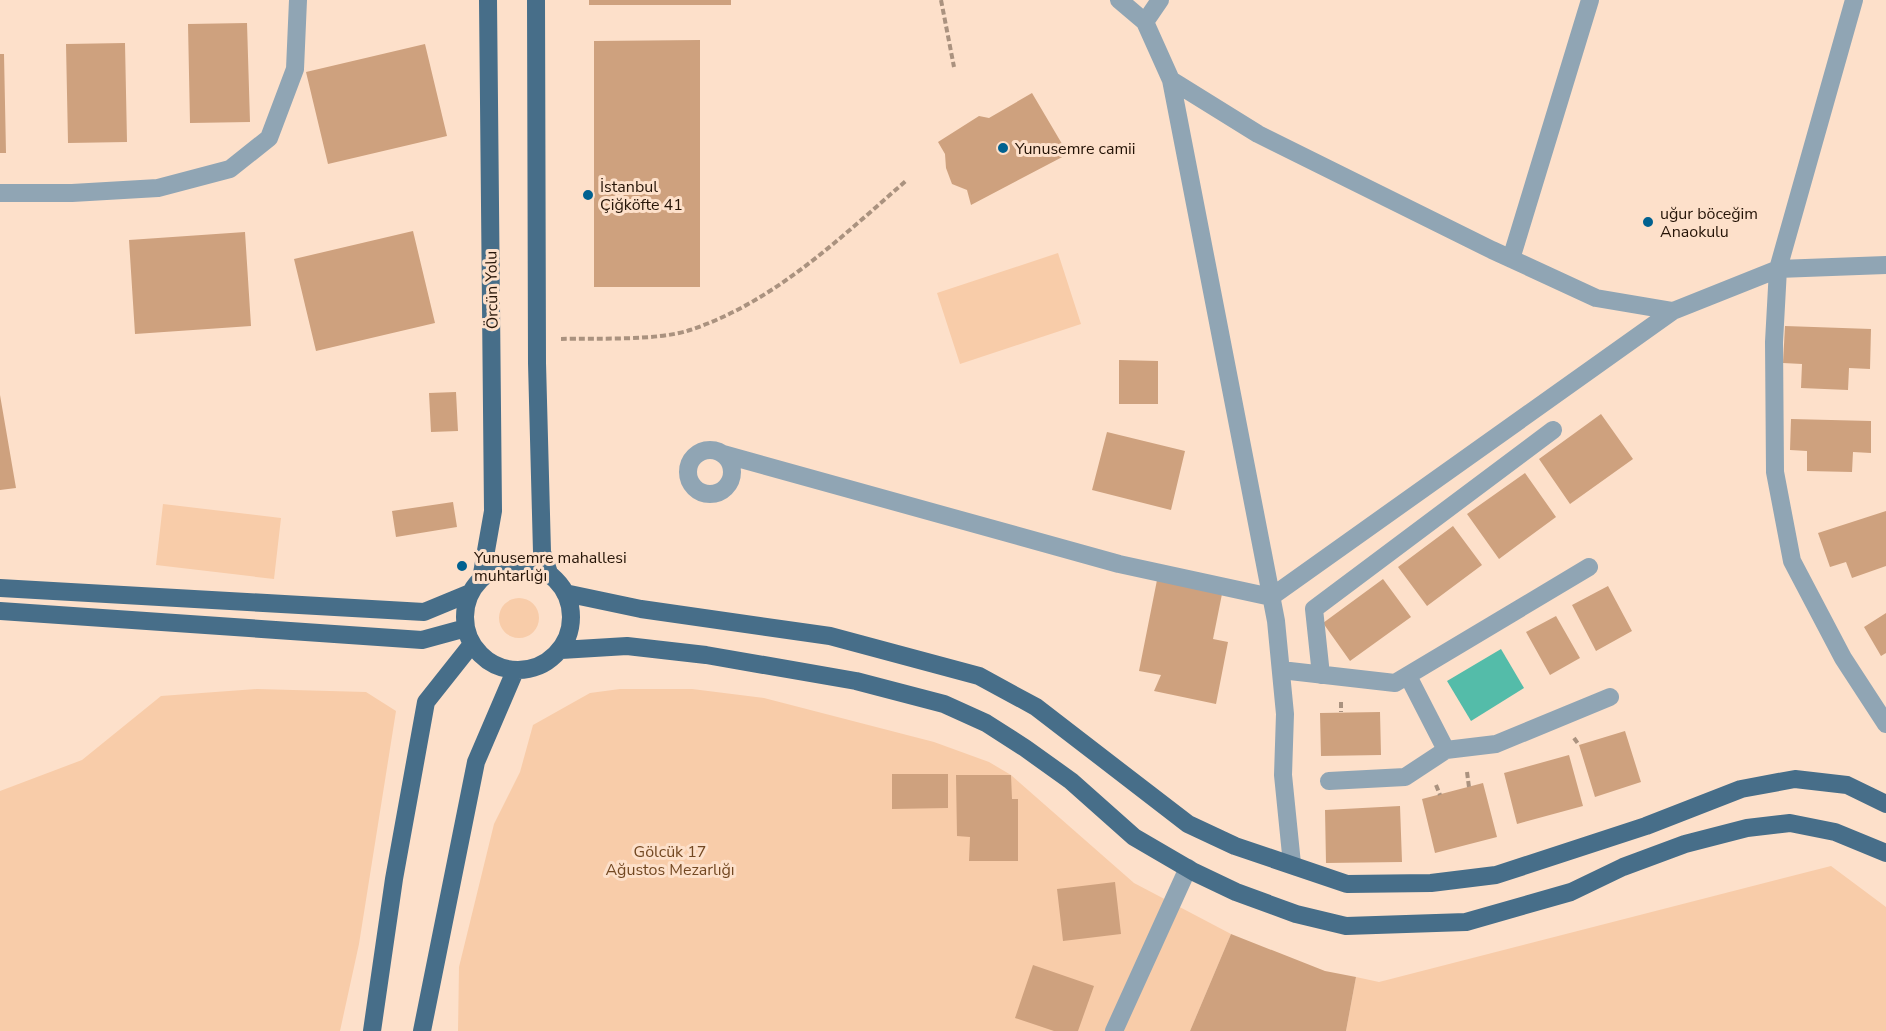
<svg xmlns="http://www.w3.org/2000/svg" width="1886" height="1031" viewBox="0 0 1886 1031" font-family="'Nunito Sans',sans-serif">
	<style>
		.green { fill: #f8cca9 }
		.water { fill: #54bca9 }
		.building { fill: #cea17e }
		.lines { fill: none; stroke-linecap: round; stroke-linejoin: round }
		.path { stroke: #aa927f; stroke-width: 4; stroke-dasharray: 6 3; stroke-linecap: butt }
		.minor { stroke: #90a5b4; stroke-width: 18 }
		.major { stroke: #476e89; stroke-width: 18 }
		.poi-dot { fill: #006190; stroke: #fde0ca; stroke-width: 2 }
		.labels { text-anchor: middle; stroke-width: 6; stroke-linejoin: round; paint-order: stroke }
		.poi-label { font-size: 16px; fill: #251407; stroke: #fde0ca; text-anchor: start }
		.street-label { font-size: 16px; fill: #251407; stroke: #fde0ca }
		.park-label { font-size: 16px; fill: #734822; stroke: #fde0ca }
	</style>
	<rect width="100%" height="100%" fill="#fde0ca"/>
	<path class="green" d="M1058,253L1081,324L960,364L937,293Z
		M163,504L281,518L274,579L156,565Z
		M499 618a20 20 0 1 1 40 0a20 20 0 1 1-40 0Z
		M257,689L366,692L396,711L359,944L340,1031H0V791L82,760L161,696Z
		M620,689H692L764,698L934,742L989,762L1011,775L1134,883L1231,934L1190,1031H458L459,967L494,824L520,772L533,725L590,693Z
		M1831,866L1886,907V1031H1346L1356,977L1379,982Z"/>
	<path class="water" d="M1501,649L1524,688L1471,721L1447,681Z"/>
	<path class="building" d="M589,0H731V5H589Z
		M247,23L250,122L190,123L188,24Z
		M700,40V287H594V41Z
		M125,43L127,142L68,143L66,44Z
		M425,44L447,136L328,164L306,72Z
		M0,54H4L6,153H0Z
		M1032,93L1068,154L971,205L967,190L952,184L946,168L945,154L938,142L979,116L989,118Z
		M413,231L435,323L316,351L294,259Z
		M245,232L251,326L135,334L129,240Z
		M1785,326L1871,329L1870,369L1849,368L1848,390L1801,388L1802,364L1783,363Z
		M1119,360L1158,361V404H1119Z
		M456,392L458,431L431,432L429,393Z
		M0,395L16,488L0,490Z
		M1601,414L1633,459L1570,504L1539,459Z
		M1791,419L1871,421V453L1853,452L1852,472L1807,471V451L1790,450Z
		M1107,432L1185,451L1171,510L1092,490Z
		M1525,473L1556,517L1499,559L1467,514Z
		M453,502L457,527L396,537L392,511Z
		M1886,511V566L1852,578L1846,562L1830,567L1818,533Z
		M1453,526L1482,565L1427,606L1398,567Z
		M1158,575L1223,589L1213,639L1228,642L1216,704L1154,691L1161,675L1139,671Z
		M1383,579L1411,617L1350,661L1323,623Z
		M1608,586L1632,631L1596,651L1572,605Z
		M1886,613V653L1881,656L1864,627Z
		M1556,616L1580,658L1550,675L1526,632Z
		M1380,712L1381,755L1321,756L1320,713Z
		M1625,731L1641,782L1595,797L1579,745Z
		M1569,755L1583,806L1517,824L1504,773Z
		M892,774H948V808L892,809Z
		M956,775H1011L1012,799H1018V861H969L970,837L957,836Z
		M1483,783L1497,837L1435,853L1422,799Z
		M1400,806L1402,862L1326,863L1325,810Z
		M1115,882L1121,934L1063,941L1057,889Z
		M1231,934L1325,971L1356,977L1346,1031H1190Z
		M1033,965L1094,986L1078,1031H1054L1015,1018Z"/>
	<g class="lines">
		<path class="path" d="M941,0L954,67
			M561,339C596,338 658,341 690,330C775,302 841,237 907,180
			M1341,702V712
			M1574,738L1579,745
			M1467,772L1469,787
			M1436,785L1440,795"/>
		<path class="minor" d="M1119,0L1145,22L1171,80L1276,621L1285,714L1283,775L1292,864
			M1854,0L1778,269L1774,342L1775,472L1792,561L1843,658L1886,724
			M1145,22L1160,0
			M1171,80L1258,134L1492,250L1596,298L1673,311
			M0,193H72L158,188L230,169L269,138L295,69L298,0
			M1511,259L1590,0
			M688 472a22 22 0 1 1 44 0a22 22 0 1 1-44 0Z
			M723,454L1119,564L1271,597L1673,311L1778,269L1886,265
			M1281,670L1395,683L1589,567
			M1321,675L1314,609L1553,430
			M1408,676L1446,750L1496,744L1610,697
			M1329,781L1405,777L1446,750
			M1114,1031L1188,868"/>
		<path class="major" d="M536,0L537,363L542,552L549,573
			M465 617a53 53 0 1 1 106 0a53 53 0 1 1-106 0Z
			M481,579L493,511L488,0
			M0,588L424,612L470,593
			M565,593L641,609L830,636L979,676L1036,707L1188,824L1235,846L1347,884L1431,883L1496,875L1646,826L1741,789L1795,779L1847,785L1886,804
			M0,611L422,640L466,628
			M561,650L627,646L706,655L856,681L944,704L986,723L1025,748L1071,781L1134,837L1194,872L1236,892L1296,914L1346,926L1466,922L1571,892L1623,867L1685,844L1747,828L1790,823L1835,832L1886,853
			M372,1031L394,879L426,702L472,644
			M422,1031L476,762L515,671"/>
	</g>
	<g class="poi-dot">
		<circle cx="1003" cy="148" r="6"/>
		<circle cx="588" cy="195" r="6"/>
		<circle cx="1648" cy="222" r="6"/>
		<circle cx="462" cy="566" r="6"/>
	</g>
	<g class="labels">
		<g class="poi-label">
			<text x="1015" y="154">Yunusemre camii</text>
			<text x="600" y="192">İstanbul<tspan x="600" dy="18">Çiğköfte 41</tspan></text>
			<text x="1660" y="219">uğur böceğim<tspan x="1660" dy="18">Anaokulu</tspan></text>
			<text x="474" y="563">Yunusemre mahallesi<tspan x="474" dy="18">muhtarlığı</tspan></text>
		</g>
		<g class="street-label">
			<text transform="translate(491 290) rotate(-91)" y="6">Örcün Yolu</text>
		</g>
		<g class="park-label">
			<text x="670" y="857">Gölcük 17<tspan x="670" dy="18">Ağustos Mezarlığı</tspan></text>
		</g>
	</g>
</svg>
